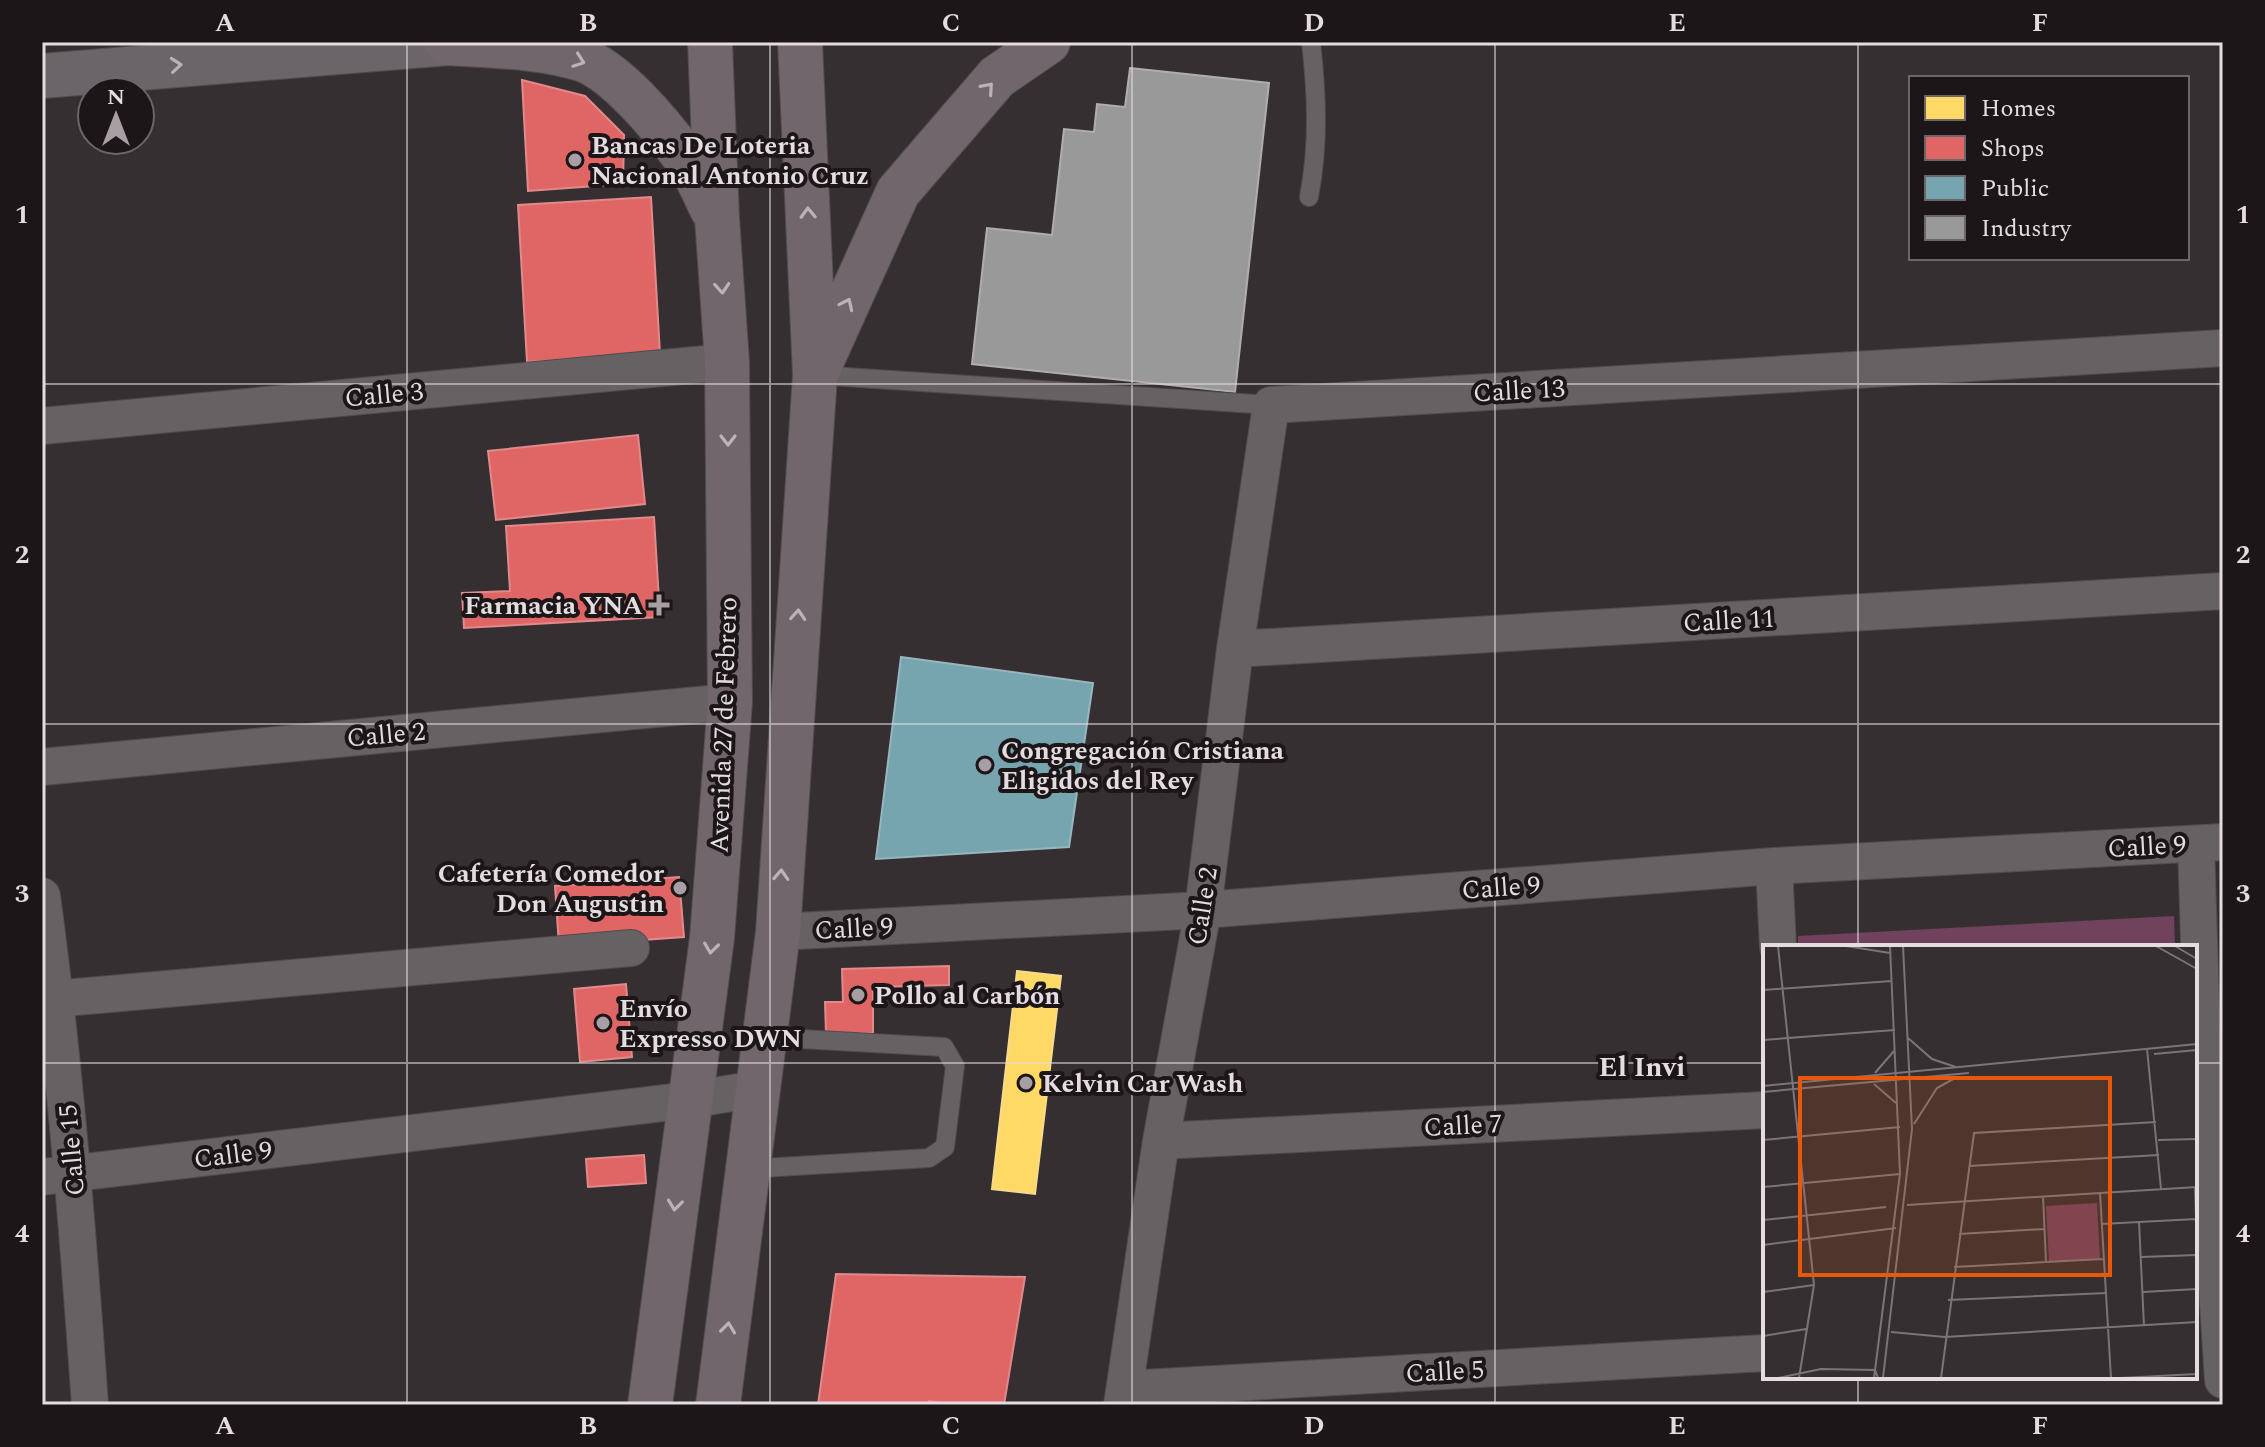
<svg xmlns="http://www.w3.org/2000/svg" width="2265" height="1447" viewBox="0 0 2265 1447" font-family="Spectral,serif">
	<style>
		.green { fill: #70425b }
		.homes { fill: #ffd966; stroke: #f7da8b; stroke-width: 2 }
		.shops { fill: #e06666; stroke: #e1898b; stroke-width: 2 }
		.public { fill: #76a5af; stroke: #97b6be; stroke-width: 2 }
		.industry { fill: #999; stroke: #b0adae; stroke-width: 2 }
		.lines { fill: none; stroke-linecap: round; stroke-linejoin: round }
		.service-casing { stroke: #514b4e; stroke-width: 20 }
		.minor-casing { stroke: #514b4e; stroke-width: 38 }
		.secondary-casing { stroke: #514b4e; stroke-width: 46 }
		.primary-casing { stroke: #514b4e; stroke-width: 46 }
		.service { stroke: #666264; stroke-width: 18 }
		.minor { stroke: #666264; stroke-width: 36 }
		.secondary { stroke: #6b6468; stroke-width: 44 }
		.primary { stroke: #70666c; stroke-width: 44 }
		.oneway { stroke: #bbb3b7 }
		.oneway2 { stroke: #bab2b6 }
		.grid { fill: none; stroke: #e4dce0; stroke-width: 2; stroke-opacity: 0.55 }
		.poi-dot { fill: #a79fa3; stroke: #1c1619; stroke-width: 3 }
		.labels { text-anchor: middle; stroke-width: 8; stroke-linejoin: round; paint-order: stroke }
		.poi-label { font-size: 26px; font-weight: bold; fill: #e4dce0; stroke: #1c1619; text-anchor: start }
		.street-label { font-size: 26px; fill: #e4dce0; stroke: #1c1619 }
		.neighbourhood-label { font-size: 28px; font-weight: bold; fill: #e4dce0; stroke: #1c1619 }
		.inset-road { fill: none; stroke: #7b7478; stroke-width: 2 }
		.view { fill: #e8590c; fill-opacity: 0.15; stroke: #e8590c; stroke-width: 4 }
		.inset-edge { fill: none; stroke: #e4dce0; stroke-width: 4 }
		.neatline { fill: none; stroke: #e4dce0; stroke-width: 3 }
		.grid-label { font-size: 26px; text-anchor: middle; font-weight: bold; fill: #e4dce0 }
	</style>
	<rect width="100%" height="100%" fill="#352f32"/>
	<path class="green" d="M2174,916L2175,947H1798V936Z"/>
	<path class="homes" d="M1017,971L1061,976L1035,1194L992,1189Z"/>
	<path class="shops" d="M522,80L585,96L624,135L623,184L528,191Z
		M651,197L660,354L527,362L518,205Z
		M638,435L645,504L496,520L488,451Z
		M654,517L660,617L464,628L462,593L510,591L506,526Z
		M679,877L684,937L559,946L555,886Z
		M949,966V985L873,987V1033L826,1034L825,1002H843L842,969Z
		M626,984L632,1057L580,1062L574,989Z
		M644,1155L646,1183L588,1187L586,1159Z
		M836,1274L1025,1277L1004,1405H954L929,1401L928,1405H818Z"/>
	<path class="public" d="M901,657L1093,683L1069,847L876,859Z"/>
	<path class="industry" d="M1130,68L1269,83L1235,392L972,364L987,228L1052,235L1064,129L1094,132L1097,104L1125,107Z"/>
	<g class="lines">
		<g class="service-casing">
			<path id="service" d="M1309,197C1319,144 1317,95 1311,42
				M815,375L1271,405
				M747,1169L929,1158L945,1147L955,1066L944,1047L765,1037"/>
		</g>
		<g class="minor-casing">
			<path id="minor" d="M42,426L727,362
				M1235,649L2223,591
				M42,767L730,702
				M2196,844L2203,1068L2223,1380
				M1774,866L1778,947
				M42,896C65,1065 78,1235 90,1405
				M778,932L1203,910L1774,866L2223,842
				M42,1000L631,948
				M1161,1141L1765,1110
				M42,1177L689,1100L757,1089
				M1125,1389L1765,1353
				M1122,1405L1161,1141L1203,910L1235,649L1271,405L2223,348"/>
		</g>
		<g class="secondary-casing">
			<path id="secondary" d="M42,76L462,42"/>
		</g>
		<g class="primary-casing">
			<path id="primary" d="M447,43C492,46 538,46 581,59C615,70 661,125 683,155C695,170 703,191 712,209
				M818,369L898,192L997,77L1048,42
				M650,1405L712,938L730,702L727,362L717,218L710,42
				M718,1405L778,932L815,375L800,42"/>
		</g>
		<use href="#service" class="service"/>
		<use href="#minor" class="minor"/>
		<use href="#secondary" class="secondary"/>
		<use href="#primary" class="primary"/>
	</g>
	<defs><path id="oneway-chevron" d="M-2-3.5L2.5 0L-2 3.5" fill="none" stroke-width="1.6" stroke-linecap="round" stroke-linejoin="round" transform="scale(2)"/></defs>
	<g class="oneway">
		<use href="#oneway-chevron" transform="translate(579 61) rotate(20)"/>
		<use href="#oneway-chevron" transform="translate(988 88) rotate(-49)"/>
		<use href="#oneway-chevron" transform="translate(808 213) rotate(-92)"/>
		<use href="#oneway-chevron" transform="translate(722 288) rotate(86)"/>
		<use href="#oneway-chevron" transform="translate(847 304) rotate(-65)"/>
		<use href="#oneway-chevron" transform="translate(728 440) rotate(90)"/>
		<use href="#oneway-chevron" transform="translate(798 615) rotate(-86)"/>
		<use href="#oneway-chevron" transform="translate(781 875) rotate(-87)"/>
		<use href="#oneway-chevron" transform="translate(711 948) rotate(98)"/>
		<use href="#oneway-chevron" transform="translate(675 1205) rotate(97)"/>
		<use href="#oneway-chevron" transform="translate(728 1328) rotate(-83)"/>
	</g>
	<use class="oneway2" href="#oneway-chevron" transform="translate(176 65) rotate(-5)"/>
	<path class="grid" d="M407,42V1405M770,42V1405M1132,42V1405M1495,42V1405M1858,42V947M42,384H2223M42,724H2223M42,1063H1765M2195,1063H2223M1858,1377V1405"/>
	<g class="poi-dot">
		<circle cx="575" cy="160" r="8"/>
		<path d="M655 593h8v8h8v8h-8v8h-8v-8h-8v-8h8z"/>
		<circle cx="985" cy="765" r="8"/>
		<circle cx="680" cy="888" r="8"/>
		<circle cx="858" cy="995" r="8"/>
		<circle cx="603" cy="1023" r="8"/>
		<circle cx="1026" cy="1083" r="8"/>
	</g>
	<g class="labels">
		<g class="poi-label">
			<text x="591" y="154">Bancas De Loteria<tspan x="591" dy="30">Nacional Antonio Cruz</tspan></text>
			<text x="643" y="614" text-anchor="end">Farmacia YNA</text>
			<text x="1001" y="759">Congregación Cristiana<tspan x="1001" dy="30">Eligidos del Rey</tspan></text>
			<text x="664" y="882" text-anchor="end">Cafetería Comedor<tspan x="664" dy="30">Don Augustin</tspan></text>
			<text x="874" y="1004">Pollo al Carbón</text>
			<text x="619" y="1017">Envío<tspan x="619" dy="30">Expresso DWN</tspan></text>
			<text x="1042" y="1092">Kelvin Car Wash</text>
		</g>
		<g class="street-label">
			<text transform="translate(1519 390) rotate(-3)" y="9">Calle 13</text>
			<text transform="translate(384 394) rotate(-5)" y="9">Calle 3</text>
			<text transform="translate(1729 620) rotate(-3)" y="9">Calle 11</text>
			<text transform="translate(723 725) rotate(-88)" y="9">Avenida 27 de Febrero</text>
			<text transform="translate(386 734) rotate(-5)" y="9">Calle 2</text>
			<text transform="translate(2147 846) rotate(-3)" y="9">Calle 9</text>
			<text transform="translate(1501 887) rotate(-4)" y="9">Calle 9</text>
			<text transform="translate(1202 906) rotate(-81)" y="9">Calle 2</text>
			<text transform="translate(854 928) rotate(-3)" y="9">Calle 9</text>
			<text transform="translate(1463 1125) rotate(-3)" y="9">Calle 7</text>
			<text transform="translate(71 1150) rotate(-95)" y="9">Calle 15</text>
			<text transform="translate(233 1154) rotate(-7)" y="9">Calle 9</text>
			<text transform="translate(1445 1371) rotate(-3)" y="9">Calle 5</text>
		</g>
		<g class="neighbourhood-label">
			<text x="1642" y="1076">El Invi</text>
		</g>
	</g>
	<g transform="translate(1763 945)">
		<rect width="434" height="434" fill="#352f32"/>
		<path d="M334,258L337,314L286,317L283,261Z" fill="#70425b"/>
		<path class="inset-road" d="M15,1L51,340L36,433M83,1L127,8M393,1L434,24M412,1L434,14M0,45L129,36M145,93L169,114L193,122M0,95L132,85M384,104L398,244M391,109L434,105M112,128L131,106M111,139L133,158M0,141L434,99M0,147L206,128M151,179L174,143L194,132M0,195L137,182M395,195L434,194M206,221L396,210M0,242L137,229M432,242L434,302M337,248L348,433M280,251L283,317M144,260L434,242M0,275L123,262M376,277L381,381M338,279L433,274M196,289L281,284M0,300L133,283M378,312L434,310M191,322L340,314M0,347L51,340M380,347L434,344M185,355L344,348M128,387L182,392L434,377M0,391L43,384M15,433L58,424L112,425L115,433M111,433L137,229L127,1M120,433L149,184L140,1M178,433L211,188L393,177M357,433L434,429"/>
		<path class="view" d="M37,133H347V330H37Z"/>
		<rect width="434" height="434" class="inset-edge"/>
	</g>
	<rect width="2265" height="1447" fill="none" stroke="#1c1619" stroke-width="88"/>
	<rect x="1909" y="76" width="280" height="184" fill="#1c1619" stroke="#6c6569" stroke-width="2"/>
	<rect x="1925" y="96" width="40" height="24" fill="#ffd966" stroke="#6c6569" stroke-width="2"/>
	<text x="1981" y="116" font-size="24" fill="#e4dce0">Homes</text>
	<rect x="1925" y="136" width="40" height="24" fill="#e06666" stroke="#6c6569" stroke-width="2"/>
	<text x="1981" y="156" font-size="24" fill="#e4dce0">Shops</text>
	<rect x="1925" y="176" width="40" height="24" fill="#76a5af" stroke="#6c6569" stroke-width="2"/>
	<text x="1981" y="196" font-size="24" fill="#e4dce0">Public</text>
	<rect x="1925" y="216" width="40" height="24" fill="#999999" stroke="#6c6569" stroke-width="2"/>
	<text x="1981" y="236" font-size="24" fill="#e4dce0">Industry</text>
	<g transform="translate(116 116)"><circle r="38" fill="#1c1619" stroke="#6c6569" stroke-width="2"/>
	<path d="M0-6L14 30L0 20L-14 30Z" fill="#a79fa3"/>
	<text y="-12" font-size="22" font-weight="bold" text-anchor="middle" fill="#e4dce0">N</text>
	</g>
	<rect x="44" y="44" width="2177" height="1359" class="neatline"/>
	<g class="grid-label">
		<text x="225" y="31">A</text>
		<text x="588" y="31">B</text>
		<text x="951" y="31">C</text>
		<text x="1314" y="31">D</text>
		<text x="1677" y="31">E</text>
		<text x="2040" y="31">F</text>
		<text x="22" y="223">1</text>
		<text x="2243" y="223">1</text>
		<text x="22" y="563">2</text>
		<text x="2243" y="563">2</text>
		<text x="22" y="902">3</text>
		<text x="2243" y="902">3</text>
		<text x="22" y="1242">4</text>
		<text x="2243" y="1242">4</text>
		<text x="225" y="1434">A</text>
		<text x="588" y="1434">B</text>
		<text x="951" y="1434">C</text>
		<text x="1314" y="1434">D</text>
		<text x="1677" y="1434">E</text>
		<text x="2040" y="1434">F</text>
	</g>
</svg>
